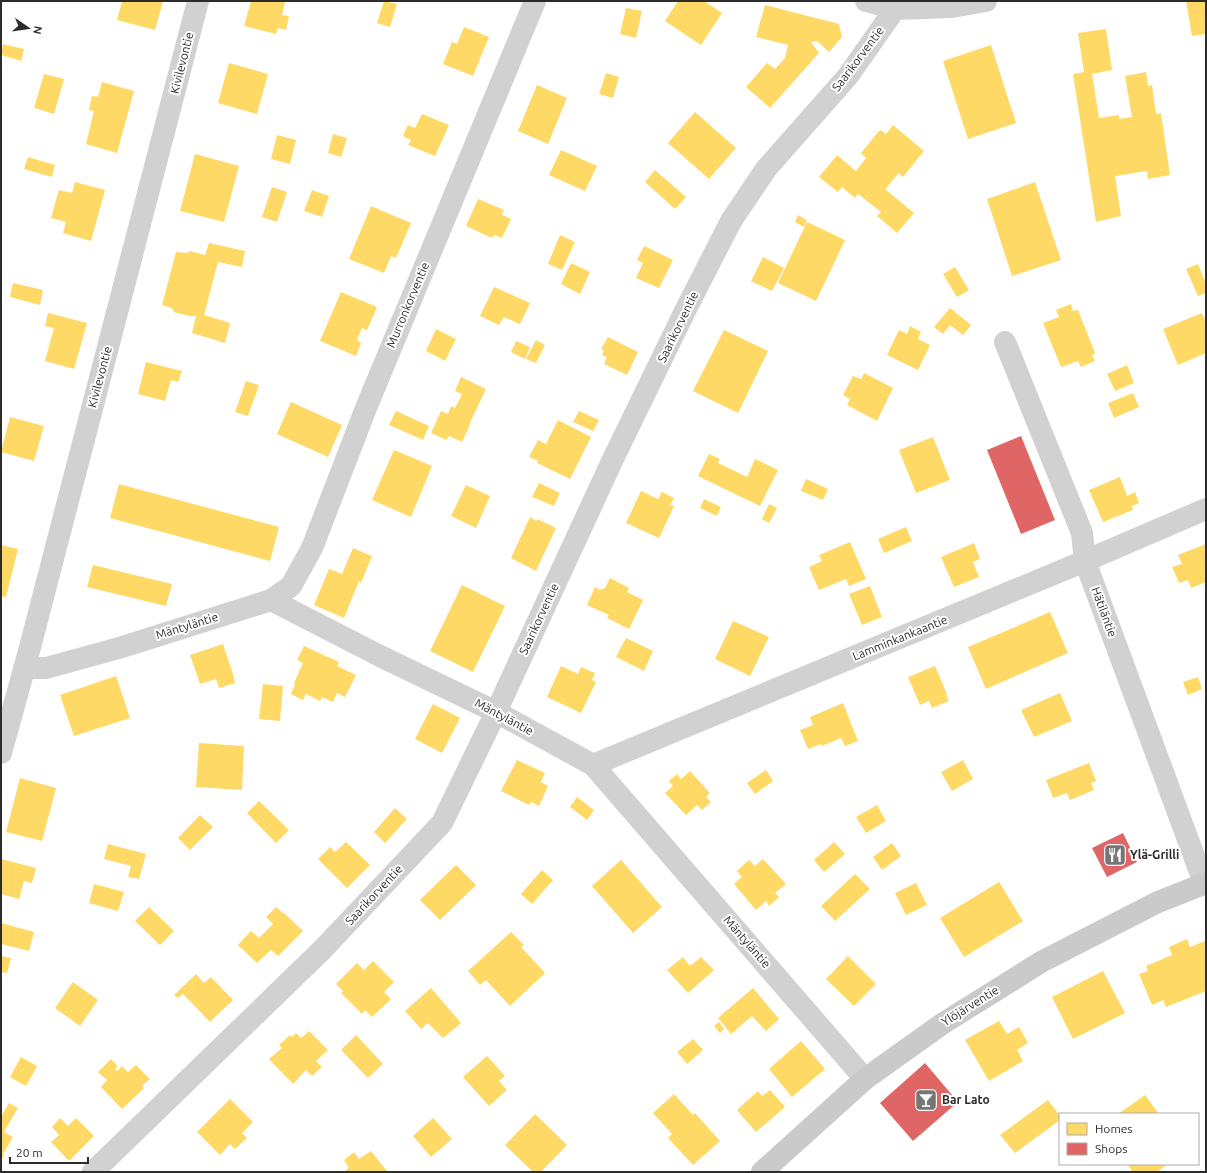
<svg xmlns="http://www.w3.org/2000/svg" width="1207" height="1173" viewBox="0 0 1207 1173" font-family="Ubuntu,sans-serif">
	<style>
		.homes { fill: #ffd966 }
		.shops { fill: #e06666 }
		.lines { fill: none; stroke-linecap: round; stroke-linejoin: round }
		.minor { stroke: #d1d1d1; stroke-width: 22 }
		.secondary { stroke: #cacaca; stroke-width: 22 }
		.labels { text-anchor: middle; stroke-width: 4; stroke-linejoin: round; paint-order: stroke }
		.street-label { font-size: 12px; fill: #2c2c2c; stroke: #fff }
		.poi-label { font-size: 12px; font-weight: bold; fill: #2c2c2c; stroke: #fff; text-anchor: start }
	</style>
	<rect width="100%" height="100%" fill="#fff"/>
	<path class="homes" d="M122,1H163L155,30L117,20Z
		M251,1H285L282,15L289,16L286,30L278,28L276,34L244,26Z
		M384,1L397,4L390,27L377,23Z
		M678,1H704L722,13L701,45L665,21Z
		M1186,1H1206V34L1192,36Z
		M765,5L839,24L842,37L829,52L817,41L811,42L819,53L770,108L746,87L767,63L775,69L785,58L788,45L756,37Z
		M626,8L642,11L636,38L620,34Z
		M464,27L489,37L473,76L443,64L452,42L457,44Z
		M1106,29L1112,70L1092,74L1099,118L1119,115V119L1132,117L1125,76L1146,72L1148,86L1152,85L1156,114L1161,113L1170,175L1148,179L1147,171L1115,176L1121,216L1096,222L1073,74L1084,72L1078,33Z
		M3,44L24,49L21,61L1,55Z
		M991,45L1016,123L968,139L943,61Z
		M229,63L268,74L257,114L218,103Z
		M606,73L619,77L613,98L599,94Z
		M44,74L64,79L54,114L34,108Z
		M102,82L134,91L117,153L86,144L94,111L89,110L92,96L98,97Z
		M537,85L567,98L548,144L518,131Z
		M695,112L736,148L709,179L668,143Z
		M422,114L449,125L435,156L408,145L411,140L403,136L408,125L415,128Z
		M893,125L924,151L903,177L899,173L885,189L914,213L897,233L877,216L881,212L858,194L855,198L842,187L838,192L819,177L837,155L856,171L866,158L861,153L878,132L881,130L886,134Z
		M333,134L347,138L341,157L328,153Z
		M277,135L296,140L290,164L271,159Z
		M561,150L597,166L585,191L549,175Z
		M195,154L239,166L224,222L180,211Z
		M28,157L55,165L52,177L24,169Z
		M655,170L686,197L675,209L645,182Z
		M75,182L105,190L91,241L63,233L66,222L51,218L59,190L72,193Z
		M1035,182L1061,260L1012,276L987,199Z
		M272,187L287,192L277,222L262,217Z
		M312,190L329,196L322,217L304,211Z
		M478,199L504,210L502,215L511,219L502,238L494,235L492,238L466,226Z
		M371,206L411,223L396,258L391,256L384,273L349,259Z
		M798,215L807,220L804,227L795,222Z
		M807,222L845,240L816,301L778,283Z
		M560,235L575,242L562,270L548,264Z
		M209,243L245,251L242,267L218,262L204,315L230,323L225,343L192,333L196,316H189L174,312L172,308L162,305L176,252L187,253L190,251L205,255Z
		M644,246L673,260L659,288L636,278L643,263L637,260Z
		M763,257L784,268L772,291L751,281Z
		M571,263L590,272L580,294L561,284Z
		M1198,264L1206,284V293L1198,296L1186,269Z
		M955,267L969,290L957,297L943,274Z
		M13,283L43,290L40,305L10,297Z
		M494,287L530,303L520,324L504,317L499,325L480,316Z
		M341,292L377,307L367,330L362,328L357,340L361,343L356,356L320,341Z
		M1071,304L1073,311L1078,310L1095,353L1092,355L1095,361L1081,367L1078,361L1061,367L1043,323L1059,317L1056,310Z
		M950,308L971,325L963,335L950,325L943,334L934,327Z
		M48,313L87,323L74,369L45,361L54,328L45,326Z
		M1202,313L1206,322V353L1178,365L1163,329Z
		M910,326L921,332L918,339L930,345L918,370L887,355L899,330L907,334Z
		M436,329L456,339L445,361L426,351Z
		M724,330L768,351L738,413L693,391Z
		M608,337L638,352L627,375L604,364L607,357L602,355L604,351L601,349Z
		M536,340L545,345L536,363L526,359Z
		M516,341L530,347L525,359L511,352Z
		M146,362L182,371L178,382L171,380L165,401L138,394Z
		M1127,365L1134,383L1115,391L1107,374Z
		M864,373L893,388L877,421L847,405L850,399L843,395L853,376L861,379Z
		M461,377L486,389L469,425H470L462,442L449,436L446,440L431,433L441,411L448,414L451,406L455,408L462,394L455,391Z
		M246,381L259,385L248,416L235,412Z
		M1133,393L1139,407L1114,418L1108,403Z
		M291,402L342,425L328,457L277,434Z
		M396,411L429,426L423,440L389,425Z
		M579,411L599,420L593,431L573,422Z
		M10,417L44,426L34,461L1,452Z
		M558,420L591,437L570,479L537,463L538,461L529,457L538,440L546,444Z
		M933,437L950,480L916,493L899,450Z
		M394,450L432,466L411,517L372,500Z
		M709,454L720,459L718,463L747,477L755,459L778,470L760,506L698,476Z
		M1120,477L1127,496L1135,492L1139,503L1132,506L1133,510L1103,522L1089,490Z
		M806,479L828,489L823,500L801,491Z
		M539,483L560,493L554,506L532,497Z
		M119,484L279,527L270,561L110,518Z
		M466,485L490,496L476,528L451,516Z
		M641,491L658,499L662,492L674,498L670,505L674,506L659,538L626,523Z
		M704,499L721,507L717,516L700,508Z
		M769,504L777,508L769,523L762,519Z
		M530,517L537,521V519L556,528L536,571L511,558Z
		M906,527L912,541L884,553L878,539Z
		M850,542L866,579L849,586L846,579L819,590L809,567L822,561L819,555Z
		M974,543L980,559L973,562L979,577L954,587L941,557Z
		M1206,544V582L1191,588L1188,580L1179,583L1172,567L1182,564L1178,555Z
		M1,545L18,549L6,597L1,596Z
		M353,548L372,556L361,583L359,581L344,618L314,605L329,569L342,574Z
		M93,565L172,584L166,606L87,587Z
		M610,578L629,588L627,592L643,600L629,629L607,618L609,615L587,605L595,587L600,590L605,588Z
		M462,585L505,606L473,672L430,651Z
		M870,586L882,617L862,625L849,594Z
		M1050,612L1068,653L986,689L968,647Z
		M733,621L769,637L750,676L715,659Z
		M626,638L653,651L644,671L616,657Z
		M223,644L233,674L235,683L219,688L216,679L200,684L190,655Z
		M304,646L339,662L337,666L356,675L345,697L337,693L333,702L322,697L320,701L306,694L303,700L291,694L295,684L294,683L303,663L297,660Z
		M561,666L578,674L581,667L595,673L592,680L596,682L581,713L547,697Z
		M935,666L947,694L946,695L949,701L932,708L929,701L920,705L908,677Z
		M116,676L130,718L74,736L60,695Z
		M1198,677L1202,689L1188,695L1183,682Z
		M263,684L283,686L280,721L259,719Z
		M1060,693L1072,721L1034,737L1021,710Z
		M843,703L858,741L845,746L841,738L822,746L821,744L808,749L800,730L813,725L810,717Z
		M433,704L460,718L442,753L415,739Z
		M199,743L244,746L242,790L196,787Z
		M517,760L545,773L541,782L548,786L539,806L531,802L529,805L501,791Z
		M963,760L973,779L952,791L941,772Z
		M1089,763L1096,781L1091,783L1094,790L1070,800L1067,793L1053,798L1046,780Z
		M766,770L773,781L755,794L747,783Z
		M690,771L710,793L706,797L711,802L702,810L697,805L686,815L665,793L673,786L669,781L677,774L681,779Z
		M20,778L56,788L42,841L6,832Z
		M577,797L594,810L587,820L570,807Z
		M259,801L289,830L276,843L247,813Z
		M877,805L886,821L866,833L856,817Z
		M395,808L407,819L385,843L374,832Z
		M200,815L213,827L190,850L178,838Z
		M346,842L370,865L347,888L318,859L330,847L335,852Z
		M834,842L845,854L824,872L814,860Z
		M892,843L901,856L882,870L873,857Z
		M108,844L146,854L139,879L128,877L131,866L104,859Z
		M1,859L36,868L32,883L24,881L19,899L1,894Z
		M763,859L786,884L775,893L779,897L769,906L766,901L756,910L734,884L742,877L737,871L749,860L755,866Z
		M621,860L662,907L633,933L592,886Z
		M456,865L476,885L440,920L420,900Z
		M542,870L553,880L532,904L521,894Z
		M855,874L870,889L835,921L821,906Z
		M999,882L1023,921L964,957L940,918Z
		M916,883L927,905L906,915L895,893Z
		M94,884L124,892L118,911L89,903Z
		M149,907L174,931L160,945L135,921Z
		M276,907L283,913V912L303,931L278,956L271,950L257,963L238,945L251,931L259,938L273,924L266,917Z
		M1,923L34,932L29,951L1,944Z
		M511,932L524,945L521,947L545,973L510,1006L486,980L480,985L468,971Z
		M1187,939L1190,947L1205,941L1206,944V991L1166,1007L1163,1000L1152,1005L1139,974L1148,971L1146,966L1172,955L1169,947Z
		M1,956L11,958L7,973L1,972Z
		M848,956L876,984L854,1006L826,979Z
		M683,957L690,966L701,957L714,970L688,993L667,970Z
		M373,961L394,982L384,992L391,999L372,1017L365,1010L362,1014L341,993L343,991L336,984L357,963L364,970Z
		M1103,971L1125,1013L1073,1039L1052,997Z
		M196,974L204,983L211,977L233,1000L210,1022L183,994L178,998L174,995Z
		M73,982L98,1000L80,1026L55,1008Z
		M431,988L461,1023L443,1038L428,1023L421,1029L405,1011Z
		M753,988L779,1019L766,1031L752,1016L731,1034L718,1018Z
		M999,1021L1007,1034L1019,1027L1028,1043L1017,1050L1023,1061L989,1081L965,1040Z
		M719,1022L724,1029L720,1033L714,1026Z
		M309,1031L328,1050L316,1061L322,1067L312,1076L306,1070L293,1084L269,1059L282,1048L279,1045L290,1035L292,1037L296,1033L301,1038Z
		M356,1035L383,1064L368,1078L341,1050Z
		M693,1039L703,1050L687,1064L677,1052Z
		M801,1041L825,1069L792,1097L769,1069Z
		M487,1056L505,1076L499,1081L507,1090L489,1106L463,1077Z
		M21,1057L37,1066L26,1086L10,1077Z
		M111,1059L118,1066L115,1069L117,1071L122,1066L128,1072L136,1065L150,1079L142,1086L144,1088L122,1109L101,1087L107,1080L98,1072Z
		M770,1090L785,1107L756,1132L737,1110L758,1091L762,1096Z
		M674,1094L693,1115L695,1113L720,1141L693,1165L668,1138L672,1134L653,1113Z
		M1145,1095L1159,1114H1118Z
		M230,1099L253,1122L242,1133L247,1138L235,1149L230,1144L220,1155L197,1132Z
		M1048,1100L1060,1116V1120L1015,1153L1000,1135Z
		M9,1103L18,1108L4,1132L13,1137L3,1154L4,1156L1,1159V1117Z
		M535,1114L567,1145L541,1172H533L505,1145Z
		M60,1118L68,1126L76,1118L94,1136L69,1161L51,1142L59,1135L52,1127Z
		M433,1118L452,1139L431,1157L413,1136Z
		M371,1151L387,1171L385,1172H347L346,1170L349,1168L344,1160L354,1152L359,1159Z
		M1127,1164H1168L1157,1172H1133Z"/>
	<path class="shops" d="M1021,436L1055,520L1021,534L987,450Z
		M1123,833L1137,862L1107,877L1092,848Z
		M925,1063L958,1102L913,1141L880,1103Z"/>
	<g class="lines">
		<path class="minor" d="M866,1L895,9L952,7L986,1
			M1005,342L1082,533L1085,561L1204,883
			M271,600L291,586L312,548L366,408L535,1
			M24,668H46L119,648L271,600L380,656L496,712L593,765L865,1079
			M1,753L29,651L198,1
			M593,765L1085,561L1206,509
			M93,1172L322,950L442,823L496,712L613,459L685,311L731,221L766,169L848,76L895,9L897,1"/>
		<path class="secondary" d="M762,1172L865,1079L942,1024L1041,962L1158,902L1206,883"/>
	</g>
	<defs>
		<g id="restaurant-square" transform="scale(1.15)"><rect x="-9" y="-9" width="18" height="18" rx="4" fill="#767676" stroke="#fff"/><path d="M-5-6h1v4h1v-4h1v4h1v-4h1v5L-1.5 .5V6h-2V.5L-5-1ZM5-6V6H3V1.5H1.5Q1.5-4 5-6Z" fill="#fff"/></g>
		<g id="bar-square" transform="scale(1.15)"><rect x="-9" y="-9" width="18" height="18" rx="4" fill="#767676" stroke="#fff"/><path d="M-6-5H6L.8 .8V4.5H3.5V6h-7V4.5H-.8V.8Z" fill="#fff"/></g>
	</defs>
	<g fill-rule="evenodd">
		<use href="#restaurant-square" x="1115" y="855"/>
		<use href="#bar-square" x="926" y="1100"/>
	</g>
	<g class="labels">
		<g class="street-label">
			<text transform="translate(858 59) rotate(-53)" y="4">Saarikorventie</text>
			<text transform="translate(182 63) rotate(-76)" y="4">Kivilevontie</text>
			<text transform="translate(408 305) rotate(-67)" y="4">Murronkorventie</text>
			<text transform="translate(678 327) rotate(-64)" y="4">Saarikorventie</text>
			<text transform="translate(100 377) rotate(-75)" y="4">Kivilevontie</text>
			<text transform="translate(1104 612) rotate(70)" y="4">Hätiläntie</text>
			<text transform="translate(539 619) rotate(-65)" y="4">Saarikorventie</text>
			<text transform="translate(187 626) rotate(-17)" y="4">Mäntyläntie</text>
			<text transform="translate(900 638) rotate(-22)" y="4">Lamminkankaantie</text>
			<text transform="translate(504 717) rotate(28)" y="4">Mäntyläntie</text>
			<text transform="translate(374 895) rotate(-47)" y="4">Saarikorventie</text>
			<text transform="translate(747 942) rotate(49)" y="4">Mäntyläntie</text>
			<text transform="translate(970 1006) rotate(-32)" y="4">Ylöjärventie</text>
		</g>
		<g class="poi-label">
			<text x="1130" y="859">Ylä-Grilli</text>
			<text x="942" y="1104">Bar Lato</text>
		</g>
	</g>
	<rect width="1207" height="1173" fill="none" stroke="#2c2c2c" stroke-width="4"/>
	<rect x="1059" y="1113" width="140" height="52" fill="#ffffff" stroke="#ababab"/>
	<rect x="1067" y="1123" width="20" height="12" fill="#ffd966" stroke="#ababab"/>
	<text x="1095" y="1133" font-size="12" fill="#2c2c2c">Homes</text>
	<rect x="1067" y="1143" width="20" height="12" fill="#e06666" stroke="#ababab"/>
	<text x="1095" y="1153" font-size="12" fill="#2c2c2c">Shops</text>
	<g transform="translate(28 28) rotate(103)" stroke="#ffffff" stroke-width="3" paint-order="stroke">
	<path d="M0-3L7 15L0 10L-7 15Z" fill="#2c2c2c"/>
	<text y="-6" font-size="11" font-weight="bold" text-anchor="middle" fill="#2c2c2c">N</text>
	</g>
	<path d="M10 1157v6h78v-6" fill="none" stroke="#2c2c2c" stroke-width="2"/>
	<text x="16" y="1157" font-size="12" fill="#2c2c2c" stroke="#ffffff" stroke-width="3" paint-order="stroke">20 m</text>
</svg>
